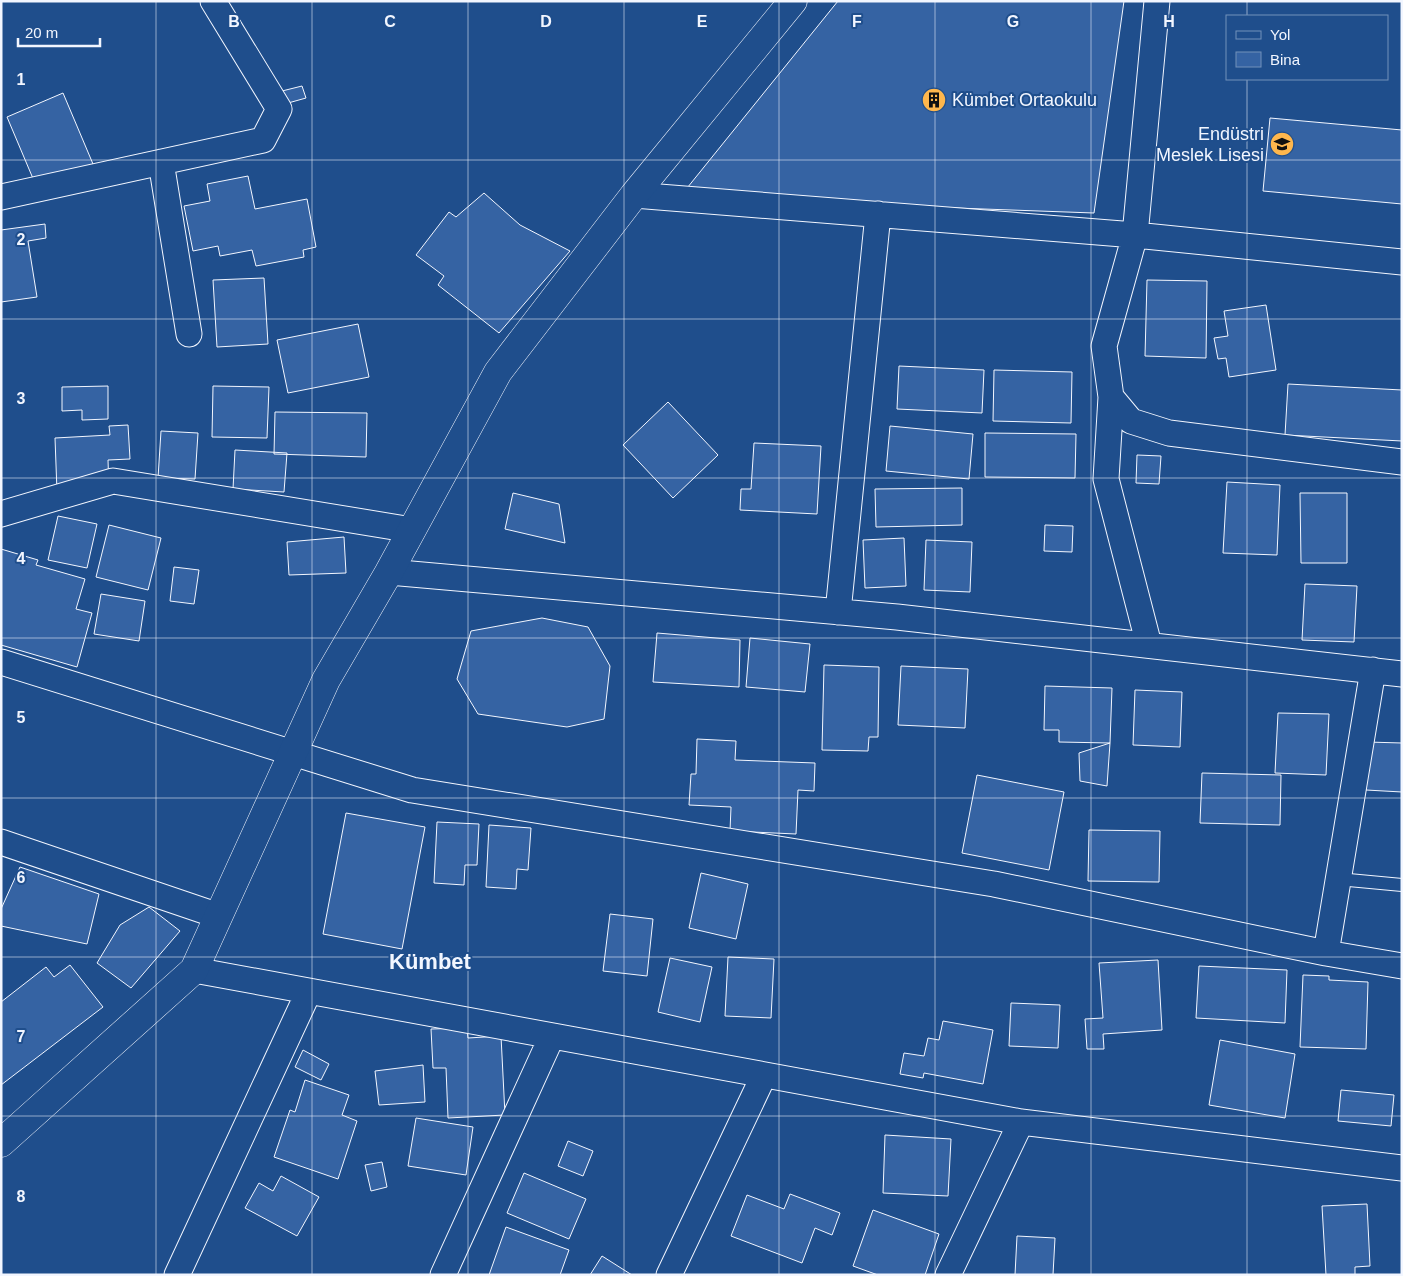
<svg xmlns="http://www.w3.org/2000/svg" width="1403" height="1276" viewBox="0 0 1403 1276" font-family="Arial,sans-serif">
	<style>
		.building { fill: #3563a3; stroke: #f2f6ff }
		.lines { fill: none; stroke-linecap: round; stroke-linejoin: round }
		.lane-casing { stroke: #f2f6ff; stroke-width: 14 }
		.street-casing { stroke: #f2f6ff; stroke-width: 27 }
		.secondary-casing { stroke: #f2f6ff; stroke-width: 29 }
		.lane { stroke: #1f4e8c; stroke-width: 12 }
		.street { stroke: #1f4e8c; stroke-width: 25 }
		.secondary { stroke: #1f4e8c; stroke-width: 28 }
		.grid { fill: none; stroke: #f2f6ff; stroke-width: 1; stroke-opacity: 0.55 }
		.labels { text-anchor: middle; stroke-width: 4; stroke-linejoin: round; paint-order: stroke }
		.poi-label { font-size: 18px; fill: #f2f6ff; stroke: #1f4e8c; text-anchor: start }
		.district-label { font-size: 22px; font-weight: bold; fill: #f2f6ff; stroke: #1f4e8c }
		.grid-label { font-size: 16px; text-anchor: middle; font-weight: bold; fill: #f2f6ff; stroke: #1f4e8c; stroke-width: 4; stroke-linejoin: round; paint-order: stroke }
	</style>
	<rect width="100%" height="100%" fill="#1f4e8c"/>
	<path class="building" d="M838,1H1124L1094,213L679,198Z
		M302,86L306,98L281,105L278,92Z
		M63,93L93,164L37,188L7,117Z
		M1270,118L1402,130V204L1263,191Z
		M248,176L255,209L307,199L316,247L303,250L304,257L256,266L252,250L220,256L218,246L193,251L184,206L210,201L207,184Z
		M484,193L520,225L570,251L499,333L438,285L444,276L416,255L449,212L456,217Z
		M45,224L46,238L28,241L37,297L1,302V230Z
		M264,278L268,344L217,347L213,280Z
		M1147,280L1207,281L1206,358L1145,356Z
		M1266,305L1276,370L1229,377L1226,358L1218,359L1214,338L1228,336L1224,311Z
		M358,324L369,377L288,393L277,340Z
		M899,366L984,370L982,413L897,409Z
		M994,370L1072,372L1071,423L993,421Z
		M1288,384L1402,390V441L1285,435Z
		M108,386V419L82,420V410L62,411V387Z
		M213,386L269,387L267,438L212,437Z
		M668,402L718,455L673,498L623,445Z
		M275,412L367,413L366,457L274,454Z
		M128,425L130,459L108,460L109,490L57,492L55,438L110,435L109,426Z
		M890,426L973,434L969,479L886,471Z
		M161,431L198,433L195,479L158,478Z
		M985,433L1076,434L1075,478L985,477Z
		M754,443L821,446L817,514L740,510L741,489H751Z
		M235,450L287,453L284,492L233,489Z
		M1137,455L1161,456L1159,484L1136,483Z
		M1227,482L1280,485L1277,555L1223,553Z
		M962,488V525L876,527L875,489Z
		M513,493L559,504L565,543L505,529Z
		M1300,493H1347V563H1301Z
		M58,516L97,524L87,568L48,560Z
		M109,525L161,538L148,590L96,577Z
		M1045,525L1073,526L1072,552L1044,551Z
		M344,537L346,573L289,575L287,542Z
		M904,538L906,586L865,588L863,540Z
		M926,540L972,542L970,592L924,590Z
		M1,549L38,560L36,565L85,579L76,609L92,613L77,667L1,645Z
		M174,567L199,570L194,604L170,601Z
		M1305,584L1357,586L1354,642L1302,640Z
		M101,594L145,601L139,641L94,634Z
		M542,618L588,627L610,666L604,719L567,727L478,714L457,679L471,631Z
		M657,633L740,640L739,687L653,682Z
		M750,638L810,644L805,692L746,687Z
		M824,665L879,667L878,737H869L868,751L822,750Z
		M901,666L968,669L965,728L898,725Z
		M1045,686L1112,688L1110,743L1059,742V730H1044Z
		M1135,690L1182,692L1180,747L1133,745Z
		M1278,713L1329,714L1326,775L1275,773Z
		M697,739L736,741L735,760L815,763L814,791L798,790L796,834L730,831L731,807L689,805L691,774H696Z
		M1367,742L1402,743V792L1366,790Z
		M1110,743L1107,786L1080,781L1079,753Z
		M1202,773L1281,775L1280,825L1200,823Z
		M977,775L1064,792L1049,870L962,853Z
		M346,813L425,827L402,949L323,934Z
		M437,822L479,824L477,865H465L464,885L434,883Z
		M489,825L531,828L528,870L517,869L516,889L486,887Z
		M1089,830L1160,831L1159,882L1088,881Z
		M20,867L99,894L87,944L1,926V909Z
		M701,873L748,884L736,939L689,928Z
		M149,907L180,931L131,988L97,963L120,925Z
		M610,914L653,919L647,976L603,971Z
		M728,957L774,959L771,1018L725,1016Z
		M670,958L712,967L700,1022L658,1012Z
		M1158,960L1162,1030L1103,1034L1104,1049H1087L1085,1019L1103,1018L1099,963Z
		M70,965L103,1007L1,1085V1002L46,967L54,977Z
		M1199,966L1287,970L1285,1023L1196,1018Z
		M1303,975L1329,976V980L1368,982L1366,1049L1300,1047Z
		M1011,1003L1060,1005L1058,1048L1009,1046Z
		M943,1021L993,1030L983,1084L924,1073L923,1078L900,1074L904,1053L924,1056L928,1038L939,1040Z
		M467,1028L468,1038L501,1036L505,1115L448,1118L446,1068H433L431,1029Z
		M1220,1040L1295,1054L1285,1118L1209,1105Z
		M303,1050L329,1064L321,1080L295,1067Z
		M423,1065L425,1102L379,1105L375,1071Z
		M305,1080L349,1095L342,1115L357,1121L338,1179L274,1157L290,1110L295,1112Z
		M1341,1090L1394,1095L1391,1126L1338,1121Z
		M416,1118L473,1127L466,1175L408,1166Z
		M885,1135L951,1139L948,1196L883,1193Z
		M568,1141L593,1151L583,1176L558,1166Z
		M382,1162L387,1187L371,1191L365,1165Z
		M524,1173L586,1199L569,1239L507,1213Z
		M281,1176L319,1197L297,1236L245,1208L259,1183L273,1191Z
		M790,1194L840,1213L832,1235L815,1228L802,1263L731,1236L747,1195L784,1209Z
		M1367,1204L1370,1266L1355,1267V1275H1326L1322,1206Z
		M873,1210L939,1234L925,1275H878L853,1266Z
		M506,1227L569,1250L560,1275H489Z
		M1017,1236L1055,1238L1053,1275H1015Z
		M602,1256L632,1275H590Z"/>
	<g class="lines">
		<g class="lane-casing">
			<path id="lane" d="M1338,879L1402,885"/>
		</g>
		<g class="street-casing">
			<path id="street" d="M1157,1L1135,235L1104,346L1111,397L1131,421L1169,433L1402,462
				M161,162L189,334
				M634,195L1135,235L1402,262
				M1,197L263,140L279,109L213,1
				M1111,397L1106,479L1149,645
				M1,514L113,481L412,530
				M389,572L897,617L1402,674
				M838,612L878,214
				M1,662L412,790L994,884L1326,953L1402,966
				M1,842L219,916
				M1326,953L1373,670
				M194,970L1021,1122L1402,1168
				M177,1275L309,991
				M443,1275L552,1036
				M669,1275L764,1075
				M948,1275L1021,1122"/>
		</g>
		<g class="secondary-casing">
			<path id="secondary" d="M1,1143L194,970L326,680L389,572L498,372L634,195L793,1"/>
		</g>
		<use href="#lane" class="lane"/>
		<use href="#street" class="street"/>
		<use href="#secondary" class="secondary"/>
	</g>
	<path class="grid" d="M156,1V1275M312,1V1275M468,1V1275M624,1V1275M779,1V1275M935,1V1275M1091,1V1275M1247,1V16M1247,79V1275M1,160H1402M1,319H1402M1,478H1402M1,638H1402M1,798H1402M1,957H1402M1,1116H1402"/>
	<defs>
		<g id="building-disc" transform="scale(1.25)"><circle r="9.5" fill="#ffb74d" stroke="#1f4e8c"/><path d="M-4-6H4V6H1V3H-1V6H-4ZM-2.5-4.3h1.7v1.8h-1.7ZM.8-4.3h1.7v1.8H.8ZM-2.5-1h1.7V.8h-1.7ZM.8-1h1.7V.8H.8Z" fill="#111"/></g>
		<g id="school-disc" transform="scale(1.25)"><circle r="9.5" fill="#ffb74d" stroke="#1f4e8c"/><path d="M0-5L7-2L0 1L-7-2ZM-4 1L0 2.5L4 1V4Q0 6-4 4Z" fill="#111"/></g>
	</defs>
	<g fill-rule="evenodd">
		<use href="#building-disc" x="934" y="100"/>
		<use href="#school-disc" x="1282" y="144"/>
	</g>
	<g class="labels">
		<g class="poi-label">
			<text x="952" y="106">Kümbet Ortaokulu</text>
			<text x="1264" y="140" text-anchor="end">Endüstri<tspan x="1264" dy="21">Meslek Lisesi</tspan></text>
		</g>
		<g class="district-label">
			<text x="430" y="969">Kümbet</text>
		</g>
	</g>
	<g class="grid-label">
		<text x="234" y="27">B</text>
		<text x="390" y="27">C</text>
		<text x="546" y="27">D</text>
		<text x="702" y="27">E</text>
		<text x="857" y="27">F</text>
		<text x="1013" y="27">G</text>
		<text x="1169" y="27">H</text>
		<text x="21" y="85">1</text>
		<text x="21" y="245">2</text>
		<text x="21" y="404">3</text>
		<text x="21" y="564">4</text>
		<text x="21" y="723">5</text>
		<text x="21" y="883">6</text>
		<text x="21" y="1042">7</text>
		<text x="21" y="1202">8</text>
	</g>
	<rect width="1403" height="1276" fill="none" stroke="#f2f6ff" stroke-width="5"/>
	<rect x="1226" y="15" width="162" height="65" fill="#1f4e8c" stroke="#7391ba"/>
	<rect x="1236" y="31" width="25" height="8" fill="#1f4e8c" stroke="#7391ba"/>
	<text x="1270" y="40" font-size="15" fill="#f2f6ff">Yol</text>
	<rect x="1236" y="52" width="25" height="15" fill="#3563a3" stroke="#7391ba"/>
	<text x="1270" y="65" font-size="15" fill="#f2f6ff">Bina</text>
	<path d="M18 38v8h82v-8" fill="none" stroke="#f2f6ff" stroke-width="2.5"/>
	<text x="25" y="38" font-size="15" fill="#f2f6ff" stroke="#1f4e8c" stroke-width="4" paint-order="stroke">20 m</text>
</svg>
